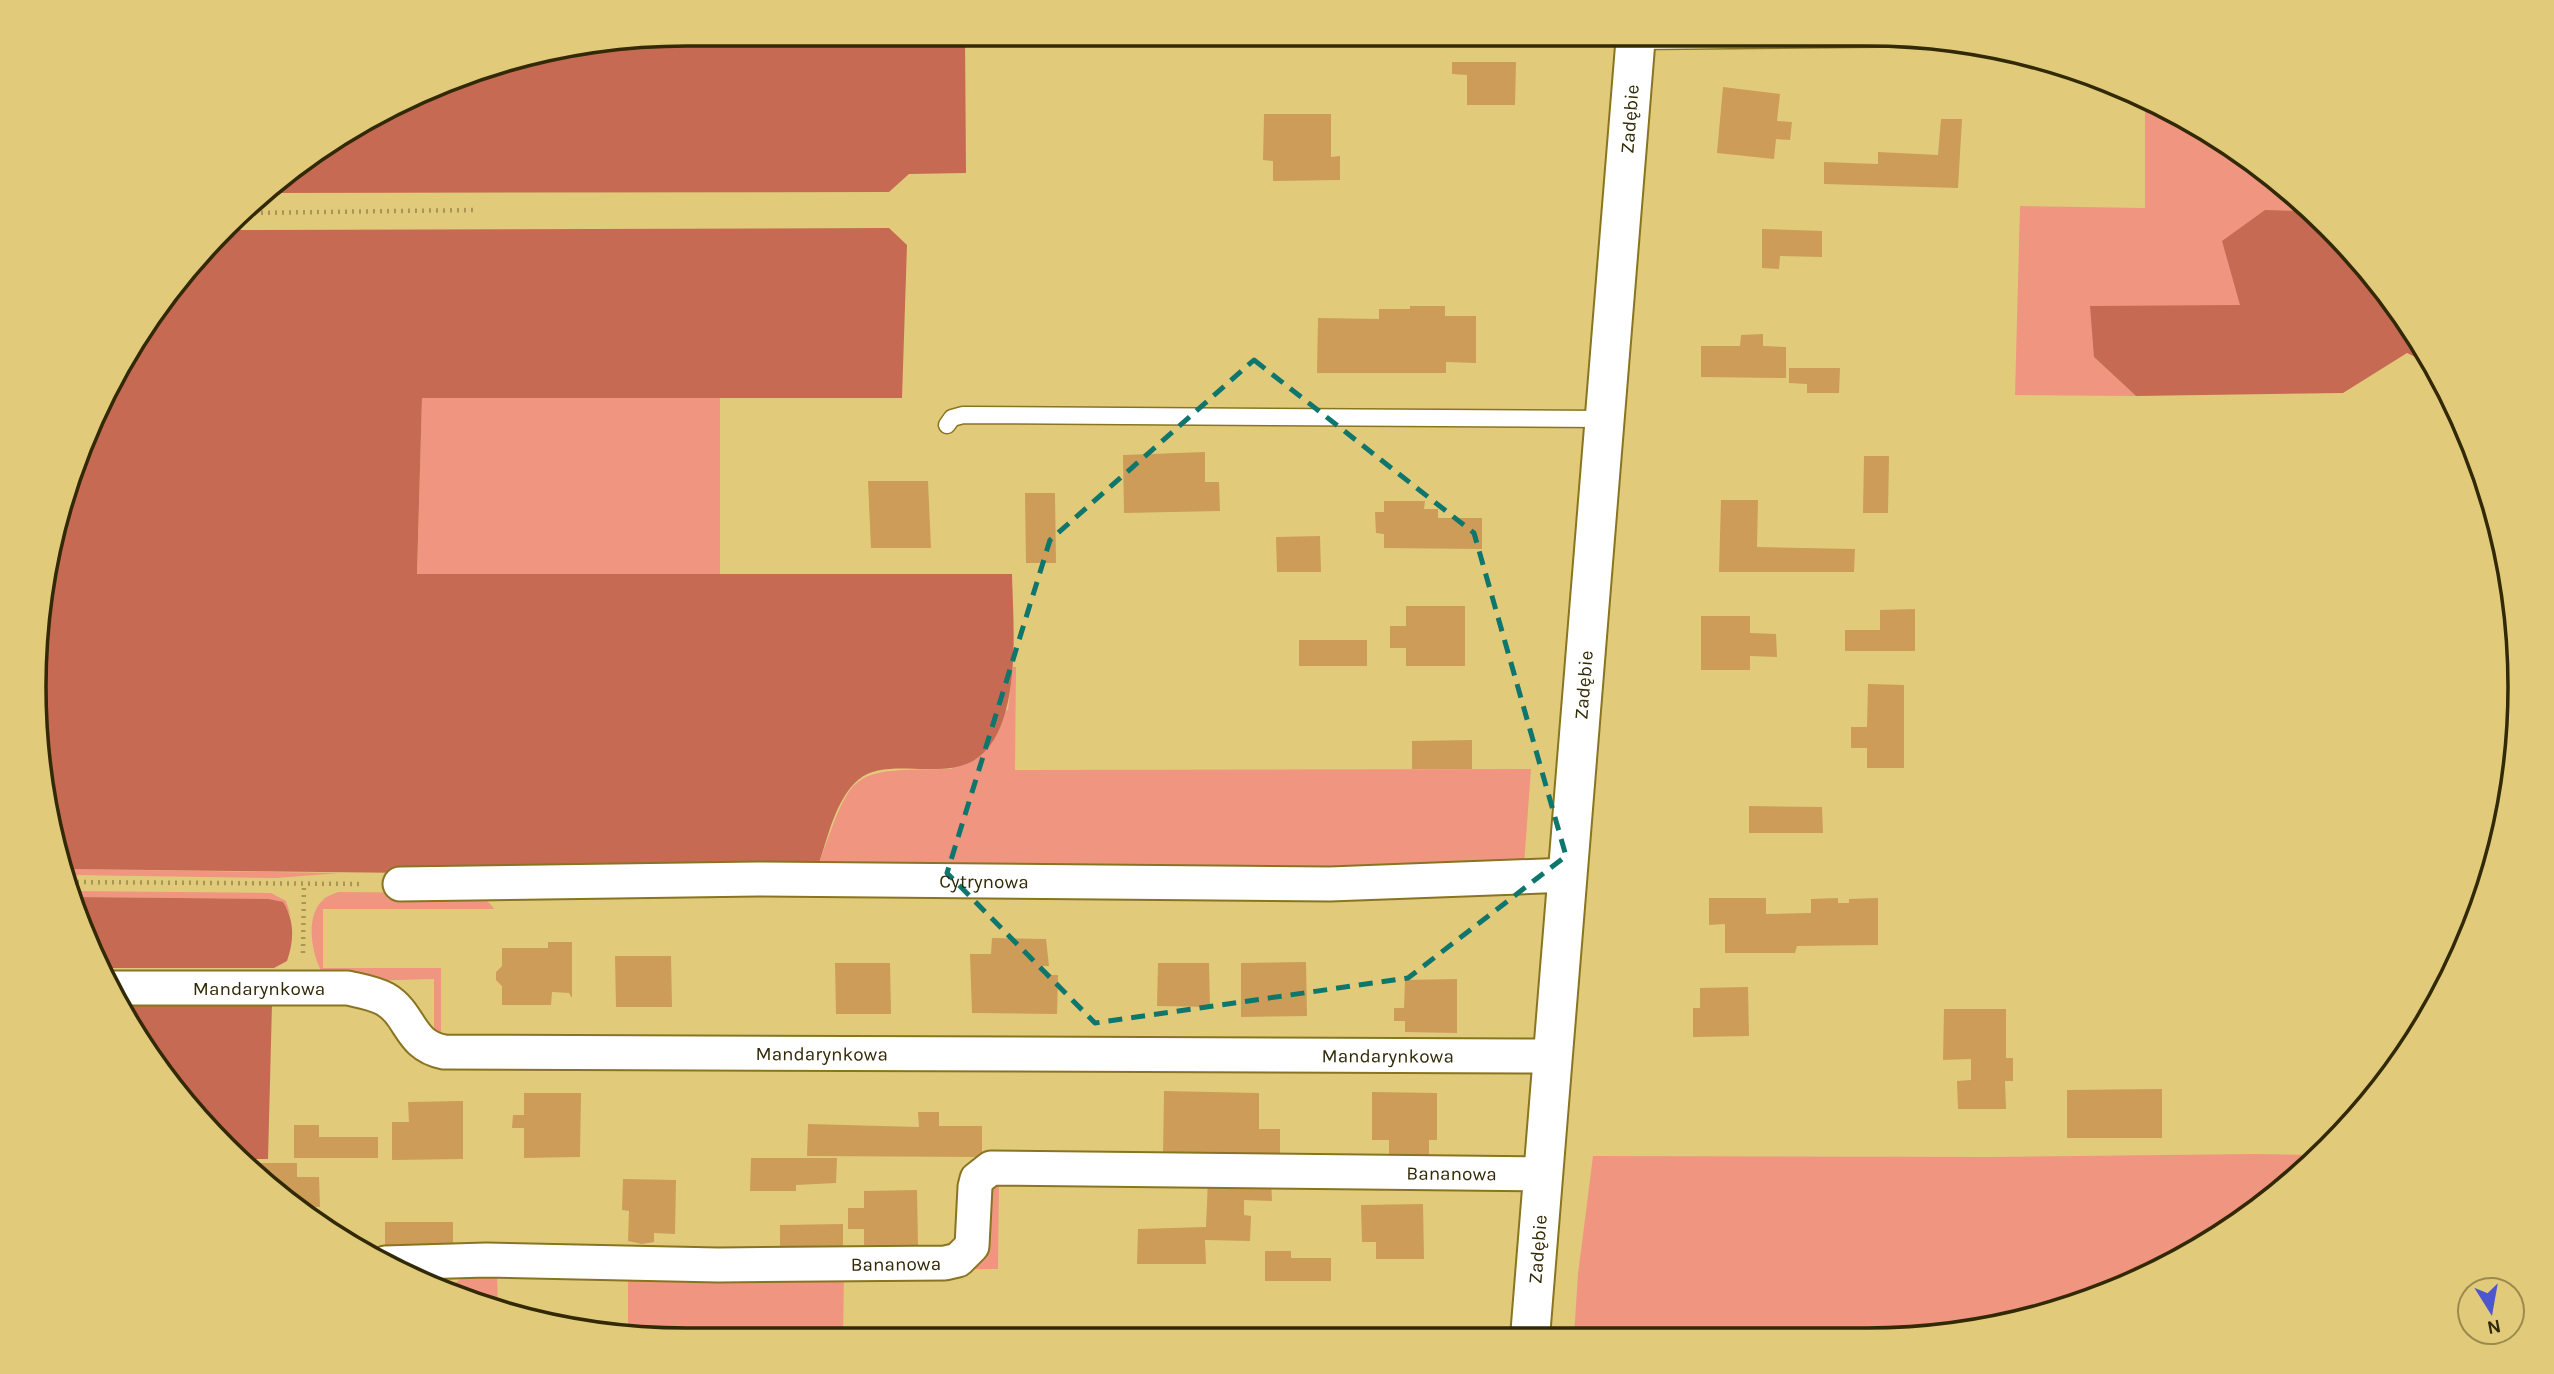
<svg xmlns="http://www.w3.org/2000/svg" width="2554" height="1374" viewBox="0 0 2554 1374" font-family="Karla,sans-serif">
	<style>
		.green { fill: #f09680 }
		.forest { fill: #c66a54 }
		.building { fill: #cd9c58 }
		.lines { fill: none; stroke-linecap: round; stroke-linejoin: round }
		.lane-casing { stroke: #897420; stroke-width: 19 }
		.street-casing { stroke: #897420; stroke-width: 37 }
		.secondary-casing { stroke: #897420; stroke-width: 42 }
		.path { stroke: #a79654; stroke-width: 4.5; stroke-dasharray: 2 5; stroke-linecap: butt }
		.lane { stroke: #fff; stroke-width: 16 }
		.street { stroke: #fff; stroke-width: 33 }
		.secondary { stroke: #fff; stroke-width: 38 }
		.marked { fill: none; stroke: #0f766e; stroke-width: 5; stroke-dasharray: 14 9; stroke-linejoin: round }
		.labels { text-anchor: middle; stroke-width: 5; stroke-linejoin: round; paint-order: stroke }
		.street-label { font-size: 19px; fill: #322906; stroke: #e1cb7b }
		.rim { fill: none; stroke: #322906; stroke-width: 3.5 }
	</style>
	<rect width="100%" height="100%" fill="#e1cb7b"/>
	<path class="green" d="M687,33L965,34V36L674,35Z
		M2145,100L2194,121L2298,195L2312,211L2265,210L2240,305L2094,357L2136,396L2015,395L2020,206L2145,208Z
		M422,398H720V574L417,575Z
		M1013,667H1016L1015,770L1531,769L1524,865L1374,874L818,866C854,769 846,770 951,769L1008,709Z
		M67,869L340,873L277,878L69,875Z
		M72,891L271,893L286,901L291,916L283,903L269,899L74,897Z
		M338,892L459,893C474,894 485,895 494,909H323V968H441V1041L434,1031V979L364,981L324,975C312,959 304,916 323,900C326,896 334,894 338,892Z
		M2255,1154L2316,1155L2231,1230L2117,1291L1952,1335L1574,1336L1578,1274L1593,1156L1991,1157Z
		M999,1183L998,1269H956L988,1247C993,1226 985,1205 992,1185Z
		M497,1271L498,1310L447,1289L466,1275Z
		M628,1271H844L843,1339H645L628,1337Z"/>
	<path class="forest" d="M674,35L965,36L966,173L909,174L889,192L266,193L289,169L476,68Z
		M2265,210L2312,211L2385,289L2434,366L2407,353L2343,393L2136,396L2094,357L2090,306L2240,305L2222,241Z
		M889,228L907,245L902,398H422L417,574H1012C1013,624 1024,731 973,761C958,769 943,769 926,769C905,769 875,765 858,780C835,800 828,838 818,866L414,873L67,869L35,730L55,518L143,324L232,230Z
		M74,897L269,899L283,902C295,921 294,941 287,961L274,968H102L83,938Z
		M124,1004H272L268,1159H245L196,1118Z"/>
	<path class="building" d="M1452,62H1516L1515,105H1467V75L1452,74Z
		M1723,87L1780,94L1777,121L1792,122L1790,140L1776,139L1774,159L1717,153Z
		M1264,114H1331V157L1340,156V180L1273,181V161L1263,160Z
		M1941,119H1962L1958,188L1824,184V162L1878,164V152L1938,155Z
		M1762,229L1822,231V257L1780,256L1779,269L1762,268Z
		M1410,306H1445V316H1476V363L1446,362V373H1317L1318,318L1379,319V309H1410Z
		M1763,334V346L1786,347V378L1701,377V346H1740L1741,335Z
		M1789,368H1840L1839,393H1807V384L1789,383Z
		M1205,452V482H1219L1220,511L1124,513L1123,455Z
		M1864,456H1889L1888,513H1863Z
		M868,481H928L931,548H871Z
		M1025,493H1055L1056,563H1026Z
		M1721,500H1758L1757,547L1855,549L1854,572H1719Z
		M1384,501H1425L1424,509H1438V518H1482V549L1384,548V534L1376,533L1375,512H1384Z
		M1320,536L1321,572H1277L1276,537Z
		M1406,606H1465V666H1406V648H1390V626H1406Z
		M1915,609V651H1845V630H1880V610Z
		M1701,616H1750V633L1776,634L1777,657L1750,656V670H1701Z
		M1299,640H1367V666H1299Z
		M1868,684L1904,685V768H1867V748H1851V727H1867Z
		M1472,740V769H1412V741Z
		M1749,806L1822,807L1823,833H1749Z
		M1709,898H1766V914L1811,913V899L1838,898V903H1849V899L1878,898V945L1797,946L1795,953H1725V924L1709,925Z
		M992,938L1046,939L1049,966H1043V975H1058L1057,1014L972,1013L970,954H991Z
		M548,942H572V998L569,993L552,992L551,1005H502V986L496,980V972L502,966V948H548Z
		M615,956H671L672,1007H616Z
		M1306,962L1307,1016L1241,1017V963Z
		M835,963H890L891,1014H836Z
		M1158,963H1209L1210,1007L1157,1006Z
		M1457,979V1033L1405,1032V1021H1394V1008H1404L1405,980Z
		M1748,987L1749,1036L1693,1037V1008H1700V988Z
		M1944,1009H2006V1058H2013V1081H2005L2006,1109H1958L1957,1081L1971,1080V1059L1943,1060Z
		M2162,1089V1138H2067V1090Z
		M1164,1091L1259,1093V1129H1280V1159L1163,1158Z
		M1372,1092L1437,1093V1140H1429V1156H1389V1140H1372Z
		M524,1093H581L580,1157L524,1158V1128H512L513,1115H524Z
		M463,1101V1159L392,1160V1122H409L408,1102Z
		M918,1112H939V1126H982V1157L807,1156L808,1124L919,1127Z
		M294,1125H319V1137H378V1158H294Z
		M751,1158H837L836,1183L796,1185V1191H750Z
		M250,1163H297V1177H319L320,1207H304Z
		M1208,1178L1271,1179L1272,1201L1244,1200V1215L1251,1216L1250,1241L1205,1240L1206,1264H1137L1138,1229L1206,1227Z
		M623,1179L676,1180L675,1234L654,1233V1242L642,1244L628,1241L629,1211L622,1210Z
		M917,1190L918,1245H864V1229H848V1208H864V1191Z
		M1423,1204L1424,1259H1376V1242H1362L1361,1205Z
		M385,1222H453V1248L385,1249Z
		M843,1224V1252H780V1225Z
		M1265,1251H1291V1258H1331V1281H1265Z
		M1192,1330L1258,1332L1257,1337L1115,1338V1332L1192,1334Z
		M881,1331L953,1333V1338L881,1339Z"/>
	<g class="lines">
		<g class="lane-casing">
			<path id="lane" d="M1635,41L1932,38
				M947,425L952,418L963,415L1604,419"/>
		</g>
		<g class="street-casing">
			<g id="street">
				<path id="s1" d="M400,884L758,879L1330,884L1569,875"/>
				<path id="s2" d="M114,988H348C361,991 374,993 385,999C412,1015 408,1045 444,1052L1554,1056"/>
				<path id="s3" d="M385,1263L486,1260L718,1265L945,1263L958,1260L972,1246L975,1187L977,1179L991,1168L1544,1174"/>
			</g>
		</g>
		<g class="secondary-casing">
			<g id="secondary">
				<path id="s4" d="M1530,1337L1636,34"/>
			</g>
		</g>
		<path class="path" d="M247,213L474,210
			M70,882L364,884
			M303,953L304,885"/>
		<use href="#lane" class="lane"/>
		<use href="#street" class="street"/>
		<use href="#secondary" class="secondary"/>
	</g>
	<path class="marked" d="M1254,360L1474,533L1566,856L1408,978L1095,1023L947,873L1050,540Z"/>
	<g class="labels">
		<g class="street-label">
			<text dy="7" stroke="none"><textPath href="#s4" startOffset="1222">Zadębie</textPath></text>
			<text dy="7" stroke="none"><textPath href="#s4" startOffset="654">Zadębie</textPath></text>
			<text dy="7" stroke="none"><textPath href="#s1" startOffset="584">Cytrynowa</textPath></text>
			<text dy="7" stroke="none"><textPath href="#s2" startOffset="145">Mandarynkowa</textPath></text>
			<text dy="7" stroke="none"><textPath href="#s2" startOffset="732">Mandarynkowa</textPath></text>
			<text dy="7" stroke="none"><textPath href="#s2" startOffset="1298">Mandarynkowa</textPath></text>
			<text dy="7" stroke="none"><textPath href="#s3" startOffset="1139">Bananowa</textPath></text>
			<text dy="7" stroke="none"><textPath href="#s4" startOffset="88">Zadębie</textPath></text>
			<text dy="7" stroke="none"><textPath href="#s3" startOffset="511">Bananowa</textPath></text>
		</g>
	</g>
	<path d="M0 0H2554V1374H0ZM687 46H1867A641 641 0 0 1 2508 687V687A641 641 0 0 1 1867 1328H687A641 641 0 0 1 46 687V687A641 641 0 0 1 687 46Z" fill="#e1cb7b" fill-rule="evenodd"/>
	<path class="rim" d="M687 46H1867A641 641 0 0 1 2508 687V687A641 641 0 0 1 1867 1328H687A641 641 0 0 1 46 687V687A641 641 0 0 1 687 46Z"/>
	<g transform="translate(2491 1311) rotate(169)"><circle r="33" fill="#e1cb7b" stroke="#9b8a4c" stroke-width="2"/>
	<path d="M0-5L12 26L0 18L-12 26Z" fill="#4d57cd"/>
	<text y="-10" font-size="19" font-weight="bold" text-anchor="middle" fill="#322906">N</text>
	</g>
</svg>
